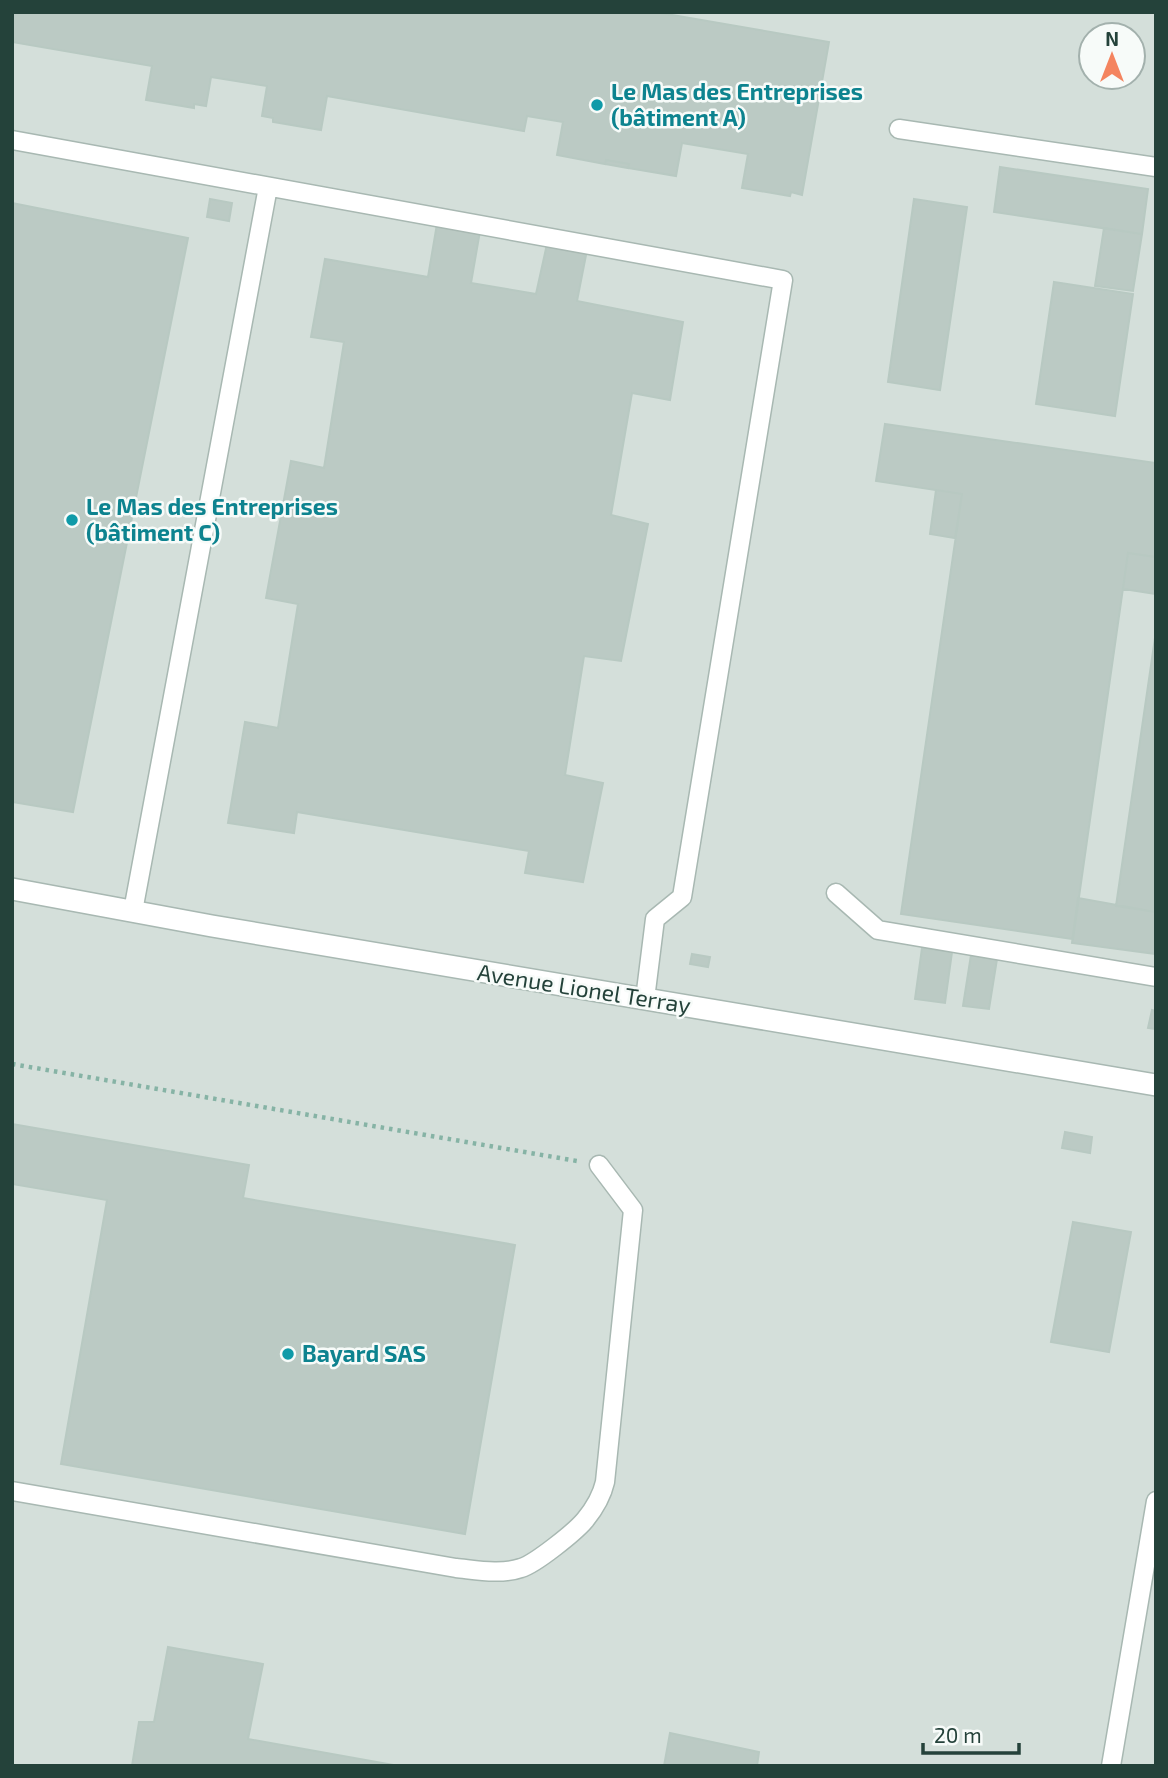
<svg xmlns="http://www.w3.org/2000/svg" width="1168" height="1778" viewBox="0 0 1168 1778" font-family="'Exo 2',sans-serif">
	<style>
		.built { fill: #d4dfda; fill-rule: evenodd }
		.building { fill: #bbcac4; stroke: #b8c9c2; stroke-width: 2 }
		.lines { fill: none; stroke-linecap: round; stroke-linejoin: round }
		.service-casing { stroke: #a8b8b2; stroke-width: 21 }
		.minor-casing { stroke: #a8b8b2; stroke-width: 24 }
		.path { stroke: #86b3a5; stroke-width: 4.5; stroke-dasharray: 3.5 5; stroke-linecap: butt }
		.service { stroke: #fff; stroke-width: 18 }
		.minor { stroke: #fff; stroke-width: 21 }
		.culture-dot { fill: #0f9aa8; stroke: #f7fbf9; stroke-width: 2.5 }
		.labels { text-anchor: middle; stroke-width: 5; stroke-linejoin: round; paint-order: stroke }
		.culture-label { font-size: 23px; font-weight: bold; fill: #0d838f; stroke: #f7fbf9; text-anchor: start }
		.street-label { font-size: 23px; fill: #24423a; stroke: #f7fbf9 }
	</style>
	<rect width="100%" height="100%" fill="#e6efeb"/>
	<path class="built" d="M12,12H1156V1766H12ZM1091,35H1133V77H1091Z"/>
	<path class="building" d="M12,12H655L829,42L802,195L791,192L790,196L742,188L748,154L682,143L676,176L628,168L629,164L606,160L605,164L557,155L563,122L527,116L524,131L327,96L321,130L273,122V118L262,116L267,86L211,77L206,106L194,104V108L146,100L152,66L12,42Z
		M606,160L629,164L628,168L605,164Z
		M1000,167L1148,189L1142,234L994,212Z
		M210,199L232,203L229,221L207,217Z
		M914,199L967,207L940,390L888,382Z
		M12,203L188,238L73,812L12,802Z
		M437,224L480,231L471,283L536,294L547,244L587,250L577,301L683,322L670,400L632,393L611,515L648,524L621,661L584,656L565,775L603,783L583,882L525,873L529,851L297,812L294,833L228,823L245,722L278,728L298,604L266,598L291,461L324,468L344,342L311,337L325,259L428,277Z
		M1104,228L1142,234L1133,291L1095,286Z
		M1054,282L1133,294L1115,416L1036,404Z
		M885,424L1156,463V557L1128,553L1073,939L901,914L962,494L876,481Z
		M936,490L962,494L955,538L930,534Z
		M1128,553L1156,557V594L1123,589Z
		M1156,631V912L1116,906Z
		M1078,898L1156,912V954L1072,943Z
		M922,948L952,952L945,1003L915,999Z
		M692,954L710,957L708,967L690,964Z
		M971,955L997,959L989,1009L963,1006Z
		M1152,1010L1156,1011V1029L1148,1028Z
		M12,1124L249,1165L243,1198L515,1245L465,1534L61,1464L107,1200L12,1184Z
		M1065,1132L1092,1137L1090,1153L1062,1148Z
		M1073,1222L1131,1232L1109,1352L1051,1342Z
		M168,1647L263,1664L248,1739L399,1766H132L139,1722H154Z
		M670,1733L759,1752L757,1766H664Z"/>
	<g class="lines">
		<g class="service-casing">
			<path id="service" d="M899,129L1156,167
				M12,140L783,280L682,897L655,919L645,999
				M836,893L878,930L1156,977
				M133,911L268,187
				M12,1491L456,1568C476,1570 501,1575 521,1568C535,1564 575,1532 585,1520C594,1509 602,1495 605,1482L633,1210L599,1165
				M1111,1766L1156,1501"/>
		</g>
		<g class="minor-casing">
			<path id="minor" d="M12,889L212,926L1156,1085"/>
		</g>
		<path class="path" d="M12,1064L577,1161"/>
		<use href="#service" class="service"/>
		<use href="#minor" class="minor"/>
	</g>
	<g class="culture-dot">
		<circle cx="597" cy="105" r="7"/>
		<circle cx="72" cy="520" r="7"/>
		<circle cx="288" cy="1354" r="7"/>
	</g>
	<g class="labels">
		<g class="culture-label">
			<text x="611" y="100">Le Mas des Entreprises<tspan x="611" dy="26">(bâtiment A)</tspan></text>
			<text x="86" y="515">Le Mas des Entreprises<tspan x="86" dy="26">(bâtiment C)</tspan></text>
			<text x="302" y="1362">Bayard SAS</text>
		</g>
		<g class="street-label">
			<text transform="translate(584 989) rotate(9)" y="8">Avenue Lionel Terray</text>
		</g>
	</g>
	<rect width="1168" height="1778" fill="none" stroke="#24423a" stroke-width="28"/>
	<g transform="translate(1112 56)"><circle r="33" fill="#f7fbf9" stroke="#a3b1ad" stroke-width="2"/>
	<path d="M0-5L12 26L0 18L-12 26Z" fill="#f4845f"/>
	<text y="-10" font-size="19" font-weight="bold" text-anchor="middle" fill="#24423a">N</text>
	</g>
	<path d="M923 1743v10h96v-10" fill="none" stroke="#24423a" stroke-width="3.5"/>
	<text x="934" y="1743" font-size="21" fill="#24423a" stroke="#f7fbf9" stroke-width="5" paint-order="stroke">20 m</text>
</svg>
